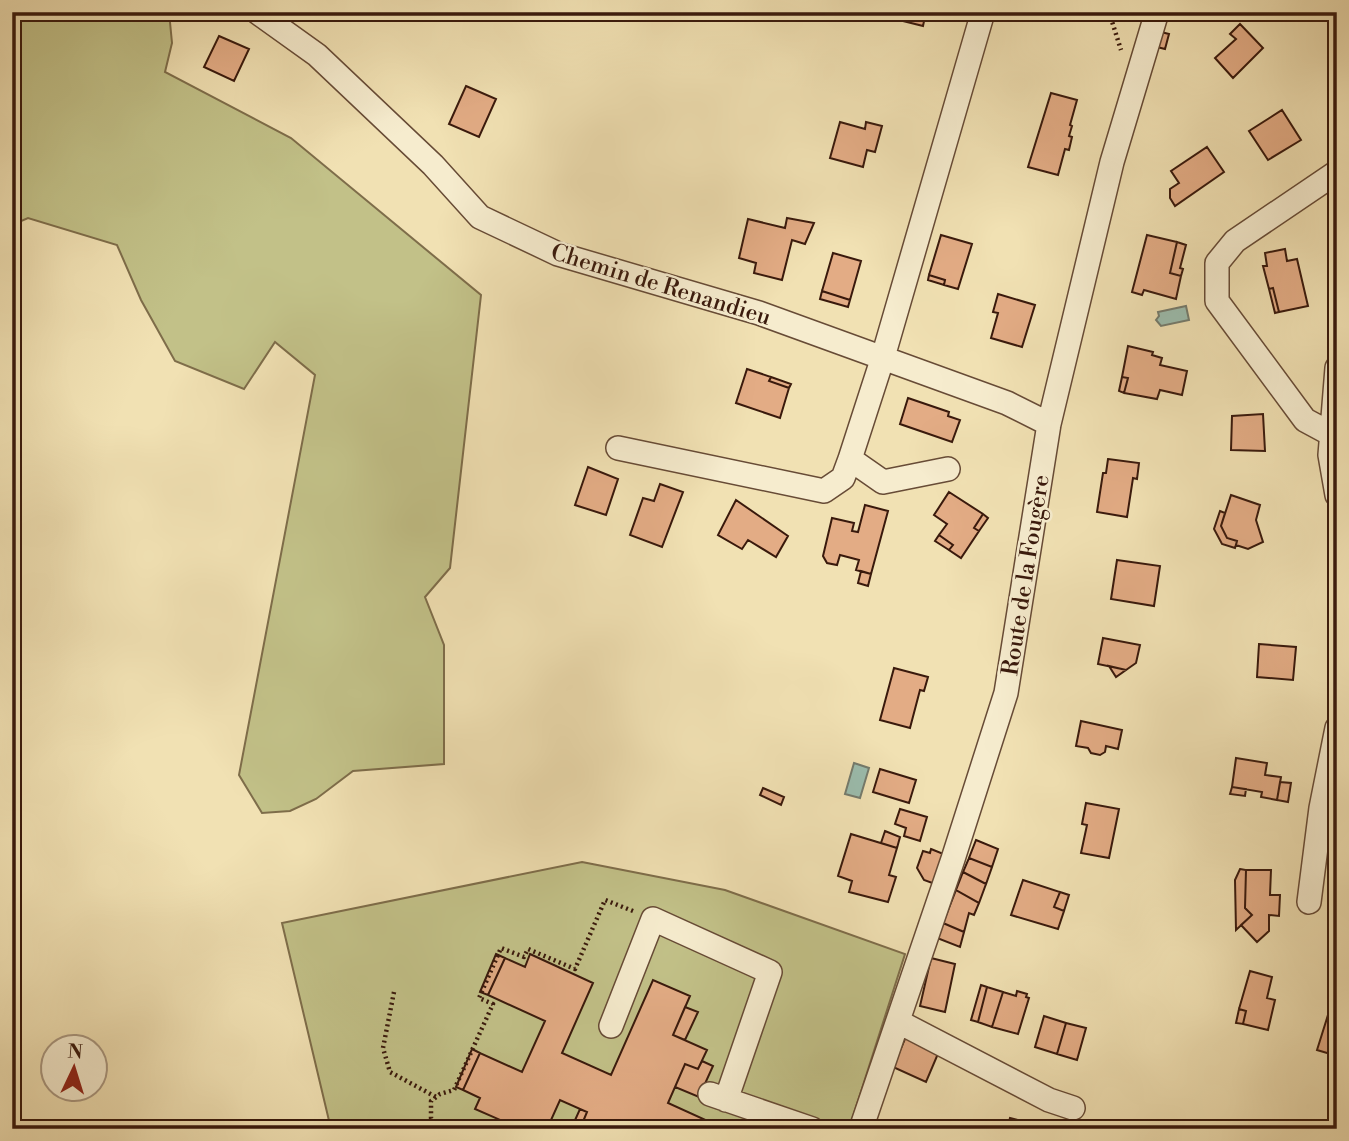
<svg xmlns="http://www.w3.org/2000/svg" width="1349" height="1141" viewBox="0 0 1349 1141" font-family="'Libre Bodoni',serif">
	<style>
		.green { fill: #c2c188; stroke: #7e6d4a; stroke-width: 2 }
		.water { fill: #9bbdae; stroke: #747b6d; stroke-width: 2 }
		.building { fill: #e3ac85; stroke: #39190c; stroke-width: 2 }
		.lines { fill: none; stroke-linecap: round; stroke-linejoin: round }
		.minor-casing { stroke: #674b36; stroke-width: 26 }
		.path { stroke: #39190c; stroke-width: 4.5; stroke-dasharray: 2 3.5; stroke-linecap: butt }
		.minor { stroke: #f6ecce; stroke-width: 23 }
		.labels { text-anchor: middle; stroke-width: 5; stroke-linejoin: round; paint-order: stroke }
		.street-label { font-size: 23px; fill: #39190c; stroke: #f6ecce }
	</style>
	<rect width="100%" height="100%" fill="#f1e1b3"/>
	<filter id="stains"><feTurbulence type="fractalNoise" baseFrequency=".00286" numOctaves="4"/><feColorMatrix values="0 0 0 0 .2 0 0 0 0 .09 0 0 0 0 .02 0 0 0 .5 -.17"/></filter>
	<radialGradient id="worn" r=".72"><stop offset=".6" stop-color="#630" stop-opacity="0"/><stop offset="1" stop-color="#630" stop-opacity=".3"/></radialGradient>
	<path class="green" d="M12,12H169L172,43L165,72L291,138L481,295L450,568L425,597L444,645V764L353,771L316,799L290,811L262,813L239,775L315,375L275,342L244,389L175,361L141,300L117,245L28,218L12,225Z
		M582,862L725,890L905,954L849,1129H331L282,923Z"/>
	<path class="water" d="M1186,306L1189,320L1161,326L1156,320L1159,316L1158,312Z
		M854,763L869,768L860,798L845,794Z"/>
	<path class="building" d="M893,12H926L923,26L891,18Z
		M1240,24L1263,48L1233,78L1215,58L1236,39L1230,34Z
		M1161,32L1169,34L1165,49L1157,47Z
		M219,36L249,49L234,81L204,67Z
		M466,86L496,99L479,137L449,124Z
		M1051,93L1077,100L1070,125L1072,126L1069,136L1072,137L1069,150L1065,149L1058,175L1028,167Z
		M1282,110L1301,140L1268,160L1249,131Z
		M840,122L865,129L866,122L882,126L875,152L867,150L863,167L830,158Z
		M1207,147L1224,172L1175,206L1170,198V189L1179,183L1171,171Z
		M787,218L814,223L805,244L792,240L782,280L754,273L756,263L739,258L748,219L785,228Z
		M941,235L972,244L958,289L944,285L945,280L929,275Z
		M1147,235L1177,242L1170,273L1181,276L1176,299L1144,290L1142,295L1132,292Z
		M1177,242L1186,245L1180,268L1183,269L1181,276L1170,273Z
		M1285,249L1287,261L1297,259L1308,306L1279,312L1273,288L1269,289L1263,266H1267L1265,253Z
		M833,253L861,261L850,300L822,291Z
		M929,275L945,280L944,285L928,280Z
		M1273,288L1279,312L1275,313L1269,289Z
		M822,291L850,300L848,307L820,299Z
		M998,294L1035,305L1022,347L991,338L998,313L993,312Z
		M1128,346L1153,352L1152,355L1162,358L1160,365L1187,371L1182,395L1160,390L1157,399L1124,393L1128,378L1122,377Z
		M747,369L771,377L769,381L789,388L780,418L736,403Z
		M771,377L791,384L789,388L769,381Z
		M1122,377L1128,378L1124,393L1119,391Z
		M908,398L949,412L948,416L960,420L952,442L900,424Z
		M1263,414L1265,451L1231,450L1232,416Z
		M1108,459L1139,463L1137,479L1133,478L1127,517L1097,512L1103,473H1106Z
		M588,467L618,479L606,515L575,505Z
		M660,484L683,492L662,547L630,535L643,498L654,501Z
		M949,492L983,514L974,528L979,531L961,558L949,550L953,545L939,535L947,524L934,515Z
		M1231,495L1260,505L1256,520L1263,542L1248,549L1236,545L1237,541L1227,538L1221,526Z
		M736,500L788,536L776,557L748,540L742,549L718,535Z
		M865,505L888,511L871,574L856,570L859,560L840,555L837,565L827,563L823,556L832,518L854,523L852,531L858,532Z
		M1220,511L1225,513L1221,526L1227,538L1237,541L1235,548L1222,544L1214,529Z
		M983,514L988,518L979,531L974,528Z
		M939,535L953,545L949,550L935,541Z
		M1117,560L1160,566L1154,606L1111,599Z
		M861,571L871,574L868,586L858,583Z
		M1103,638L1140,645L1136,663L1126,670L1098,664Z
		M1259,644L1296,647L1293,680L1257,677Z
		M1109,666L1126,670L1116,677Z
		M894,668L928,677L924,691L920,690L910,728L880,720Z
		M1081,721L1122,730L1118,749L1106,746L1105,752L1100,755L1091,753L1088,748L1076,746Z
		M1236,758L1267,763L1265,775L1281,777L1277,800L1261,797L1262,792L1232,787Z
		M880,769L916,780L909,803L873,792Z
		M1280,782L1291,783L1288,802L1277,800Z
		M1232,787L1246,789L1245,796L1230,794Z
		M763,788L784,797L781,805L760,795Z
		M1086,803L1119,809L1109,858L1081,853L1087,825L1082,824Z
		M900,809L927,817L920,841L904,836L906,828L895,824Z
		M885,831L900,837L897,848L881,843Z
		M851,834L897,848L889,875L896,877L888,902L849,892L852,881L838,876Z
		M976,840L998,849L992,867L969,858Z
		M931,849L946,855L935,884L924,880L917,868L923,851L930,853Z
		M969,858L992,867L986,884L963,872Z
		M1240,869L1246,870L1245,908L1252,915L1236,930L1235,880Z
		M1246,870H1271L1270,895H1280L1279,916L1269,915V931L1257,942L1241,925L1252,915L1245,908Z
		M963,872L986,884L979,903L956,890Z
		M1023,880L1060,892L1054,907L1064,911L1058,929L1011,915Z
		M956,890L979,903L974,915L969,913L964,932L943,923Z
		M1060,892L1069,895L1064,911L1054,907Z
		M943,923L964,932L960,947L937,938Z
		M496,954L505,958L488,995L480,992Z
		M530,954L593,983L562,1053L611,1075L653,980L690,996L673,1035L707,1050L698,1069L685,1064L668,1103L721,1127L719,1129H593L582,1124L587,1112L560,1100L547,1129H521L475,1109L480,1098L463,1090L480,1053L522,1072L545,1021L488,995L505,958L525,967Z
		M931,958L955,964L945,1012L920,1006Z
		M1250,971L1272,977L1267,998L1275,1000L1268,1030L1243,1024L1246,1011L1239,1009Z
		M981,985L987,987L978,1022L971,1020Z
		M987,987L1003,992L992,1027L978,1022Z
		M1017,991L1027,994L1026,997L1029,998L1018,1034L992,1027L1003,992L1016,996Z
		M1333,999L1337,1001V1056L1317,1050Z
		M685,1007L698,1012L685,1040L673,1035Z
		M1239,1009L1246,1011L1243,1024L1236,1023Z
		M1044,1016L1066,1023L1057,1054L1035,1047Z
		M1066,1023L1086,1028L1077,1060L1057,1054Z
		M907,1034L940,1049L926,1082L893,1067Z
		M472,1049L480,1053L463,1090L456,1087Z
		M702,1061L713,1066L699,1097L675,1087L685,1064L698,1069Z
		M580,1109L587,1112L580,1129H571Z
		M1332,1112L1337,1114V1129H1321L1323,1123L1329,1125Z
		M1010,1118L1048,1128L1047,1129H1007Z"/>
	<g class="lines">
		<g class="minor-casing">
			<path id="minor" d="M257,12L317,55L433,165L480,217L558,254L759,313L1007,403L1049,424
				M1337,368L1330,455L1337,495
				M1331,434L1305,420L1217,301V263L1235,241L1337,172
				M618,448L824,491L843,478L850,459L883,357L983,12
				M850,459L883,482L948,469
				M1309,902L1321,808L1337,728
				M899,1022L1049,1100L1073,1108
				M611,1026L653,919L770,972L726,1100
				M710,1094L812,1129
				M861,1129L953,859L1006,693L1049,424L1112,162L1157,12"/>
		</g>
		<path class="path" d="M1109,12L1121,50
			M394,992L383,1048L390,1072L436,1097
			M435,1129L431,1118V1101L440,1094L454,1090L493,1004L479,998L501,948L524,957L528,949L575,969L605,900L633,911"/>
		<use href="#minor" class="minor"/>
	</g>
	<g class="labels">
		<g class="street-label">
			<text transform="translate(661 284) rotate(17)" y="8">Chemin de Renandieu</text>
			<text transform="translate(1025 575) rotate(-81)" y="8">Route de la Fougère</text>
		</g>
	</g>
	<rect width="1349" height="1141" fill="none" stroke="#f1e1b3" stroke-width="42"/>
	<rect x="14" y="14" width="1321" height="1113" fill="none" stroke="#39190c" stroke-width="3.5"/>
	<rect x="21" y="21" width="1307" height="1099" fill="none" stroke="#39190c" stroke-width="2"/>
	<g transform="translate(74 1068) rotate(4)"><circle r="33" fill="#f6ecce" stroke="#aa9880" stroke-width="2"/>
	<path d="M0-5L12 26L0 18L-12 26Z" fill="#8f2418"/>
	<text y="-10" font-size="19" font-weight="bold" text-anchor="middle" fill="#39190c">N</text>
	</g>
	<rect width="100%" height="100%" filter="url(#stains)"/>
	<rect width="100%" height="100%" fill="url(#worn)"/>
</svg>
